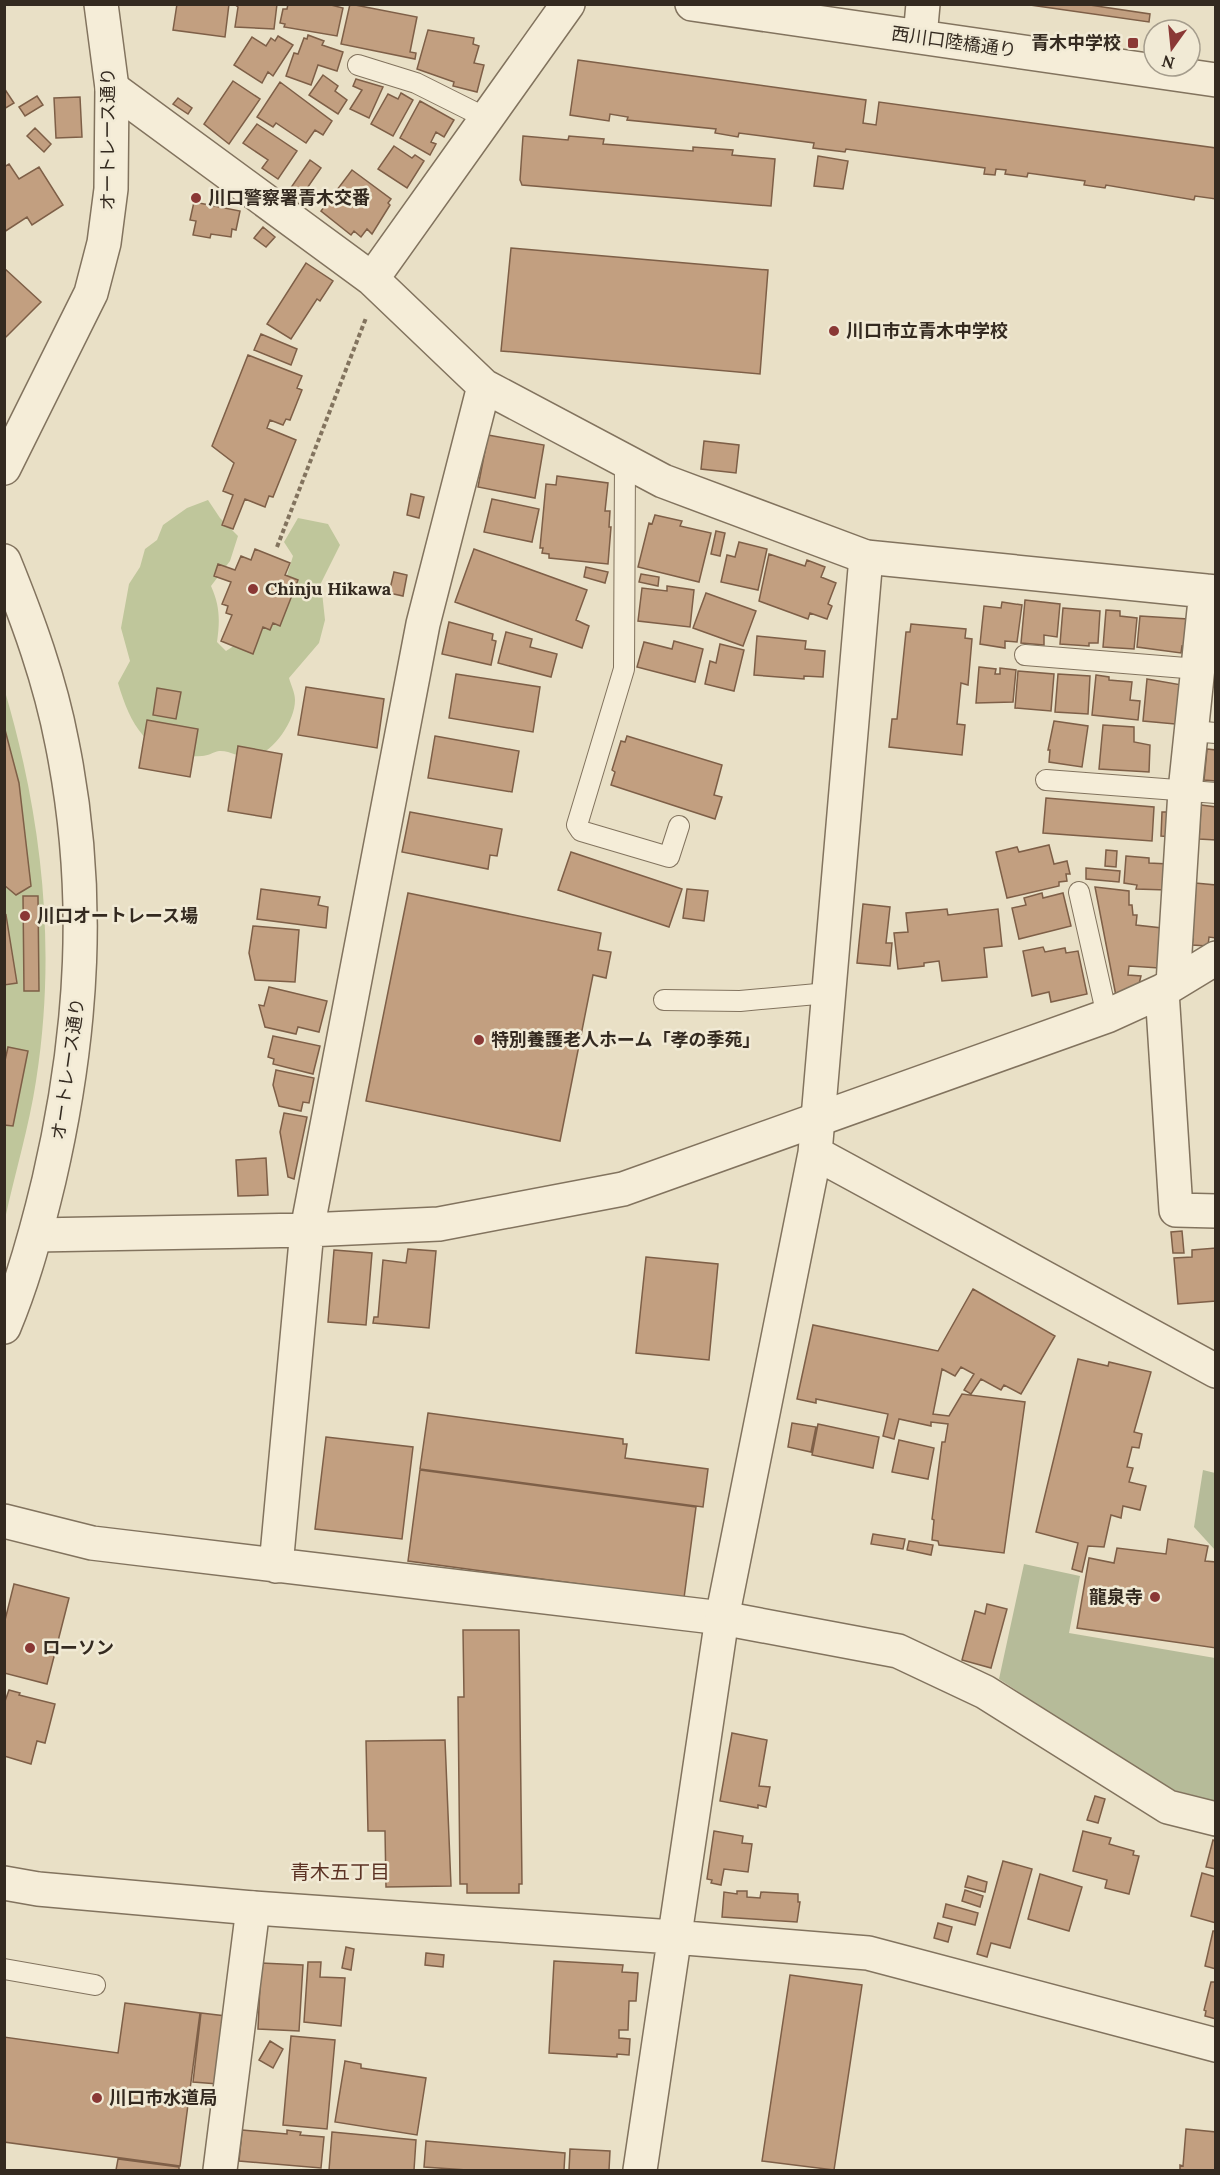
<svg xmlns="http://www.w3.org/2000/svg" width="1220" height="2175" viewBox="0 0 1220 2175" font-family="Lora,'Noto Sans JP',serif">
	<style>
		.green { fill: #bfc69b }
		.cemetery { fill: #b6bb99 }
		.building { fill: #c29f80; stroke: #7e5f47; stroke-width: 1.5 }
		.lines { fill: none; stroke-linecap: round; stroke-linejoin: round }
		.service-casing { stroke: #82735e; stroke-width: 22 }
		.minor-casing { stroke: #82735e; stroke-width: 36 }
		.tertiary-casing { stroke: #82735e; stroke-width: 36 }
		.path { stroke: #82735e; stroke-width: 4; stroke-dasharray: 4.5 3; stroke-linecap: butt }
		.service { stroke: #f5edd8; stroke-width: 20 }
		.minor { stroke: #f5edd8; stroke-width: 33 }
		.tertiary { stroke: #f5edd8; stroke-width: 33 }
		.poi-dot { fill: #8a3835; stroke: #f1ead5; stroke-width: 2 }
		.labels { text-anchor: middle; stroke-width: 5; stroke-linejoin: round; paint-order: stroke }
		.street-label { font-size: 18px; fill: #342a20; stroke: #f1ead5 }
		.poi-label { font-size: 18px; font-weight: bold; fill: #342a20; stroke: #f1ead5; text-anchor: start }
		.neighbourhood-label { font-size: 20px; fill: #5b3224; stroke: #f1ead5 }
	</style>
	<rect width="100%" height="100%" fill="#e9e0c6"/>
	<path class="green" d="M208,500L220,518L238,536L230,561L211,586C220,606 220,621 217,642L226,651L243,640L283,588L293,556L284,542L298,518L328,524L340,545L321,583L325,620L319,643L289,678C291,685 295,693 295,700C295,722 272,755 250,758C240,758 229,750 219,751C213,752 208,756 202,756C149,760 131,727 118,683L130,661L121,628L129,584L140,567L145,549L157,540L163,525L187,508Z
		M4,688C42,816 57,948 36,1081C29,1127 15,1173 5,1219Z"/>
	<path class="cemetery" d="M1203,1470L1215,1473V1550L1194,1527Z
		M1024,1564L1080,1576L1069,1633L1215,1658V1801L1162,1787L999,1679Z"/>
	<path class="building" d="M177,4H229L225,37L173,30Z
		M234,4H277L274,29L235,27L238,7Z
		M288,4H327L343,8L337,36L284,27L285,24L280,23L283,9H287Z
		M350,4L417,17L410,52L416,53L415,59L341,44Z
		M1023,4H1083L1150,14L1149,22Z
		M428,30L474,38L473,44L479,46L474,63L484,65L477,92L453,86L454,82L417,69Z
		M308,35L324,41L322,45L343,52L337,71L318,65L311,85L286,76L294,53L298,54L304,38L307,39Z
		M278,36L293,45L273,76L268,72L262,83L234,65L252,37L266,46L271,38L275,41Z
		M578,60L866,100L863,123L876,125L879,102L1216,148V199L1195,196L1194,200L1106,185L1105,188L1084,185L1085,181L1028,173L1027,177L1005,174L1006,170L996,169L995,175L984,174L985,168L846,149L845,152L813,148L814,143L739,133L738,137L715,133L716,129L627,120L628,117L610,114L609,121L570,115Z
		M323,75L338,86L335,91L347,100L338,114L309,95Z
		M356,79L383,87L369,118L350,109L362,90L353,86Z
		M233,81L260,99L229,144L204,124Z
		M280,82L332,121L323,135L315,130L306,143L276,123L273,127L257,117Z
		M4,88L14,103L4,109Z
		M401,93L413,100L393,136L371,124L388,94L398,99Z
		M37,96L43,105L25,116L19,107Z
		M80,97L82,137L56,138L54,98Z
		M178,98L192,108L188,114L173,104Z
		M420,101L454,120L444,137L436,132L431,142L436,144L430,155L400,138Z
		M257,124L297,151L278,179L262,168L268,160L243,143Z
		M35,128L51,144L44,152L27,136Z
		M523,136L568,140L569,136L604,139L603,144L693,151V147L733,150L732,155L775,159L771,206L522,185L520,180Z
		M394,146L412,158L415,155L424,161L407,188L378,169Z
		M818,156L848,161L843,189L814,186Z
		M310,160L321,168L301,197L290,189Z
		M9,164L19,179L39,167L63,205L32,225L27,217L4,232V167Z
		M352,170L391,199L388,203L390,205L372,234L367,229L361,237L354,231L351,235L321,211Z
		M194,202L240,211L236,230L232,229L231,237L211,234L210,238L193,235L196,221L190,220Z
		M263,227L275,237L266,247L254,238Z
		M511,248L768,270L760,374L501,351Z
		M306,263L333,281L320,301L317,299L291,339L267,324Z
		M4,268L41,302L4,339Z
		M261,334L297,349L291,365L254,350Z
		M248,355L302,376L297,388L302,390L290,420L286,419L283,425L270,420L267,428L296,440L273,497L269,496L265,507L245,499L233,529L222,525L233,495L223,491L234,463L212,446Z
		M488,435L544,445L535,498L478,487Z
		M704,441L739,445L736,473L701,469Z
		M557,476L608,483L605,511H610L609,527H611L608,564L549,558V554L542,553L543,548H540L546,484L556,485Z
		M411,494L424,497L419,518L407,515Z
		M492,499L539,509L532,542L484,532Z
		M655,515L682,521L680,526L711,533L699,582L638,567L649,523L652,524Z
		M716,531L725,533L720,556L711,554Z
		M739,542L767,549L758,590L721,582L727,555L735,557Z
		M255,549L290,563L285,575L298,580L280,626L273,623L270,630L263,627L253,654L221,641L232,615L226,613L228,606L222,604L231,582L214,576L218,564L235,570L241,556L251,560Z
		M474,549L587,590L576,620L589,626L582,648L455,602Z
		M769,554L805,566L807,560L825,567L821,577L836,583L828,604L832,606L827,619L810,613L808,619L759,601Z
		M586,567L608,572L605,583L584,577Z
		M394,572L407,575L403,596L389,593Z
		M641,574L659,577L658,586L639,582Z
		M667,586L694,590L690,627L638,621L642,588L667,591Z
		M706,593L756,611L743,646L693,628Z
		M1025,600L1060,604L1057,637L1044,635V645L1021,643Z
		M1002,602L1022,605L1017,642L1005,641V648L980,644L984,606L1001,608Z
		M1063,608L1100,611L1098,643H1089V646L1060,644Z
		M1106,610L1120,611V616L1137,618L1134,649L1103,647Z
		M1140,616L1188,619L1186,647L1182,646L1181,653L1137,647Z
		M449,622L493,634L492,640L496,641L491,665L442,654Z
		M911,624L966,629L965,638L972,639L968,685L961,683L957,724L965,725L962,755L889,747L892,719H897L906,632H910Z
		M506,632L532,639L530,647L557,654L551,677L498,663Z
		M757,636L806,641L805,649L825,651L823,677L804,676V679L754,675Z
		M674,641L703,649L695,682L637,667L644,642L672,649Z
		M720,644L744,650L734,691L705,684L710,661L716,663Z
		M979,667L996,669L995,674H1000V668L1016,670L1013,702L976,703Z
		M1018,671L1054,674L1051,711L1015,708Z
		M456,674L540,687L533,732L449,718Z
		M1058,674L1090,676L1088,714L1055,712Z
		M1096,675L1109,677V680L1132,682L1130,700L1140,701L1138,720L1092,715Z
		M1147,679L1182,685L1179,722L1176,721L1175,724L1143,721Z
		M306,687L384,699L377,748L298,735Z
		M157,688L181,692L176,719L153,715Z
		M147,720L198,729L190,777L139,768Z
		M1054,721L1088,726L1082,767L1049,762L1050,750H1048Z
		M1103,725L1134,727V742L1150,745L1149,772L1099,769Z
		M4,726L19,783L31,886L16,895L4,885Z
		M435,736L519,751L512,792L428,778Z
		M627,736L722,765L714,795L722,797L715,819L611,785L615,772L612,770L621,741L625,742Z
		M238,746L282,754L271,818L228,811Z
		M1207,749L1216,750V781L1204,780Z
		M1046,798L1154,807L1152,841L1043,833Z
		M1201,805L1216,807V840L1199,839Z
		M410,812L502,829L497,856L490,855L488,869L402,852Z
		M1162,812H1173L1172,837L1161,836Z
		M1049,845L1054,864L1067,861L1070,874H1066L1067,881L1059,882V886L1007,898L996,852L1017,847L1019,852Z
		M1106,850L1117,851L1116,867L1105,866Z
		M571,852L682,889L669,927L558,890Z
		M1126,856L1149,858V863L1169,864L1167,890L1136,889L1137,885L1124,883Z
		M1086,868L1120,871L1119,882L1086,879Z
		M1195,883L1216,885V938L1209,937L1208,946L1192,945L1193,939H1190Z
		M1095,887L1129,891V905H1132L1133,915H1137L1136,925L1162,928L1159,968L1129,966L1128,975L1141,976L1139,984L1116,996Z
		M261,889L320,897L318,905L328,907L326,928L257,919Z
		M687,889L708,891L704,921L683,918Z
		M408,893L601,933L598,950L611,952L606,978L593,975L560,1141L366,1101Z
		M1042,893L1043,898L1063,893L1071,926L1019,939L1012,908L1026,905L1024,898Z
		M23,896H38L39,991H24Z
		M863,904L890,907L886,943H892L890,966L857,963Z
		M947,909L948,915L998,909L1002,946L984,948L987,977L942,981L939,961L924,963V966L898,969L894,933L908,932L906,913Z
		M6,915L17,983L4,985V916Z
		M253,926L299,930L295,982L255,980L249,953Z
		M1043,947L1045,952L1065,948L1066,953L1078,951L1087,994L1051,1002L1049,992L1032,996L1023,951Z
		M269,987L327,1001L319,1032L298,1027L296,1034L265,1027L259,1005L264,1006Z
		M273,1036L320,1046L313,1074L273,1064L274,1059L268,1057Z
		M8,1047L28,1051L13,1126L4,1125V1065Z
		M276,1070L314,1078L309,1103L303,1102L301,1111L279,1106L273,1085Z
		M284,1113L307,1117L294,1179L288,1177L280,1132Z
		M266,1158L268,1195L238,1196L236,1160Z
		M1182,1231L1184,1253H1173L1171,1232Z
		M1216,1248V1301L1178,1304L1174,1258L1192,1257V1250Z
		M408,1249L436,1251L429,1328L373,1323L374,1317H378L383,1260L406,1263Z
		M334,1250L372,1253L366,1325L328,1322Z
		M646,1257L718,1264L709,1360L636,1353Z
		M973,1289L1055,1336L1021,1394L1004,1385L1001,1390L981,1379L971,1394L964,1390L974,1374L961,1367L955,1376L942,1369L933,1414L949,1416L962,1394L1025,1402L1004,1553L939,1545L938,1541L932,1540L934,1520L932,1519L942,1442H945L948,1424L931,1422V1426L899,1419L894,1439L883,1436L888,1414L816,1399V1403L797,1399L813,1325L938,1351Z
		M1078,1359L1108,1366L1109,1362L1151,1372L1134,1432L1142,1434L1139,1448L1132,1447L1127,1467L1133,1468L1129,1482L1146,1486L1140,1510L1123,1506L1121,1518L1111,1515L1104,1547L1088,1546L1082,1572L1072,1569L1078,1543L1036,1532Z
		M428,1413L623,1439V1444H627L625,1458L708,1469L703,1507L420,1469Z
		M792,1423L816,1427L811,1452L788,1447Z
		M818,1424L879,1437L873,1468L812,1455Z
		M326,1437L413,1447L402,1539L315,1529Z
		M899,1440L934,1448L928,1479L892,1472Z
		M420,1470L696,1507L684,1598L408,1561Z
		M873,1534L905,1539L903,1549L871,1544Z
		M1168,1539L1208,1546L1205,1561L1216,1562V1648L1077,1628L1089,1558L1114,1563L1117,1548L1166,1554Z
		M909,1541L933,1545L931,1555L907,1550Z
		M14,1584L69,1598L47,1684L4,1673V1624Z
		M987,1604L1007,1609L991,1668L962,1660L975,1611L985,1614Z
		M463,1630H519L522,1884H519V1893H467V1884H460L458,1697H464Z
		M9,1690L20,1693L19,1695L55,1704L45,1743L37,1741L31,1764L4,1756V1704Z
		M732,1733L767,1740L759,1786L770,1787L766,1807L758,1805V1808L720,1801Z
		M445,1740L451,1886L386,1887L385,1831H368L366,1741Z
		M1095,1796L1105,1799L1098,1823L1087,1820Z
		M714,1831L743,1836L742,1843L752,1844L748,1872L724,1869L721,1885L711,1883L712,1880L707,1879Z
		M1083,1831L1111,1838L1109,1844L1134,1851L1133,1855L1139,1856L1129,1894L1105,1888L1107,1880L1073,1871Z
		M1213,1840L1216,1841V1869L1206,1867Z
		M1003,1861L1032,1869L1010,1948L991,1943L987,1957L977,1954Z
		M1202,1873L1216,1877V1923L1191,1916Z
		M1040,1874L1082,1887L1069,1931L1028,1919Z
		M968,1876L987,1882L985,1892L965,1887Z
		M965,1890L983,1896L980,1907L962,1901Z
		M737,1891H747V1897L760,1898L761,1892L798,1894V1902H800L797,1922L722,1917L724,1892L737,1894Z
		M946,1904L978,1913L975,1925L943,1917Z
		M938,1923L952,1927L948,1942L934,1938Z
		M1213,1931H1216V1969L1205,1966Z
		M346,1947L354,1949L351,1970L342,1968Z
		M426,1953L444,1955L443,1967L425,1965Z
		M554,1961L623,1965L622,1972L638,1973L636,2001H629L628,2030H619V2038L630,2039L629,2055L617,2054V2057L549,2053Z
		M308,1962H321L320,1977L345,1978L341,2026L304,2022Z
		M261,1963L303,1965L299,2031L258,2029Z
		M790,1975L862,1985L834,2170L762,2161Z
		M1211,1982H1216V2019L1205,2016L1206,2011L1204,2010Z
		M125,2003L200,2013L180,2166L4,2142V2037L118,2053Z
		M201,2013L226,2016L218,2084L193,2082Z
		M291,2036L335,2040L327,2129L283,2125Z
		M270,2041L283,2049L273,2068L259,2060Z
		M345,2061L361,2064V2068L426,2078L417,2135L335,2122Z
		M1186,2129L1216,2132V2170H1180V2165L1183,2166Z
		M242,2130L287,2134V2130L301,2132L300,2135L324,2137L321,2168L239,2161Z
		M332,2132L416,2140L414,2170H329Z
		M426,2141L565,2153L564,2170H467L424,2167Z
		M570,2149L610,2151L609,2170H569Z
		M118,2159L179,2167V2170H116Z"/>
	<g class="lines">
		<g class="service-casing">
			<path id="service" d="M358,65L416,83L488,119
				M625,461L624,669L577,825L581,831L669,857L679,826
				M1025,655L1198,669
				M1191,731L1216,733
				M1046,780L1216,793
				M1079,892L1107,1016
				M664,1000L740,1001L828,993
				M4,1969L95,1985"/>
		</g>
		<g class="minor-casing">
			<path id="minor" d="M112,88L372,279L484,386L663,481L866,557L1216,592
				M372,279L568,4
				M1173,984L1185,791L1206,591
				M1162,991L1176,1210L1216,1211
				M36,1235L307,1230L439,1224L623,1189L1107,1016L1162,991L1216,958
				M4,1521L92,1543L722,1618L898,1651L985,1692L1168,1807L1216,1819
				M276,1566L307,1230L423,624L484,386
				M220,2170L253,1908"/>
		</g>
		<g class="tertiary-casing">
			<path id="tertiary" d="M692,4L1216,80
				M920,37L923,4
				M4,468L91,293L104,243L111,189L112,88L101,4
				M4,561C28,620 50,680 62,743C92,891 83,1033 49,1180C37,1230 24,1279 4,1327
				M815,1153L1216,1371
				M4,1883L38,1889L253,1908L673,1937L868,1953L1216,2045
				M640,2170L722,1618L815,1153L866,557"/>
		</g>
		<path class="path" d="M277,547L366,318"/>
		<use href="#service" class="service"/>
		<use href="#minor" class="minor"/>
		<use href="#tertiary" class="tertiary"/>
	</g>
	<g class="poi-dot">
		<rect x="1127" y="37" width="12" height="12" rx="3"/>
		<circle cx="196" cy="198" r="6"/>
		<circle cx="834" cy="331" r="6"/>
		<circle cx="253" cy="589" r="6"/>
		<circle cx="25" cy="916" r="6"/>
		<circle cx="479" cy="1040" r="6"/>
		<circle cx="1155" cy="1597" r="6"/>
		<circle cx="30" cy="1648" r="6"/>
		<circle cx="97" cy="2098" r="6"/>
	</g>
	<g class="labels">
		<g class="street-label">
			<text transform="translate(954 42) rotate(8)" y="6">西川口陸橋通り</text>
			<text transform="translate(108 139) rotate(-90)" y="6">オートレース通り</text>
			<text transform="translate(68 1069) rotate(-82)" y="6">オートレース通り</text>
		</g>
		<g class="poi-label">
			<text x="1121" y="49" text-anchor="end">青木中学校</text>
			<text x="208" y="204">川口警察署青木交番</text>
			<text x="846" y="337">川口市立青木中学校</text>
			<text x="265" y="595">Chinju Hikawa</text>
			<text x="37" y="922">川口オートレース場</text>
			<text x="491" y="1046">特別養護老人ホーム「孝の季苑」</text>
			<text x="1143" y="1603" text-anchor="end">龍泉寺</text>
			<text x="42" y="1654">ローソン</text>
			<text x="109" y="2104">川口市水道局</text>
		</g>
		<g class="neighbourhood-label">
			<text x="340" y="1879">青木五丁目</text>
		</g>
	</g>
	<rect width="1220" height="2175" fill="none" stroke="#342a20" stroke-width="12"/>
	<g transform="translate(1172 48) rotate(195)"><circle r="28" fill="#f1ead5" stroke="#a59d8d" stroke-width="1.5"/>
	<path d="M0-4.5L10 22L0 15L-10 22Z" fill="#8a3835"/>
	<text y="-9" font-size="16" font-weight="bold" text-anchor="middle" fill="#342a20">N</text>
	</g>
</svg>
